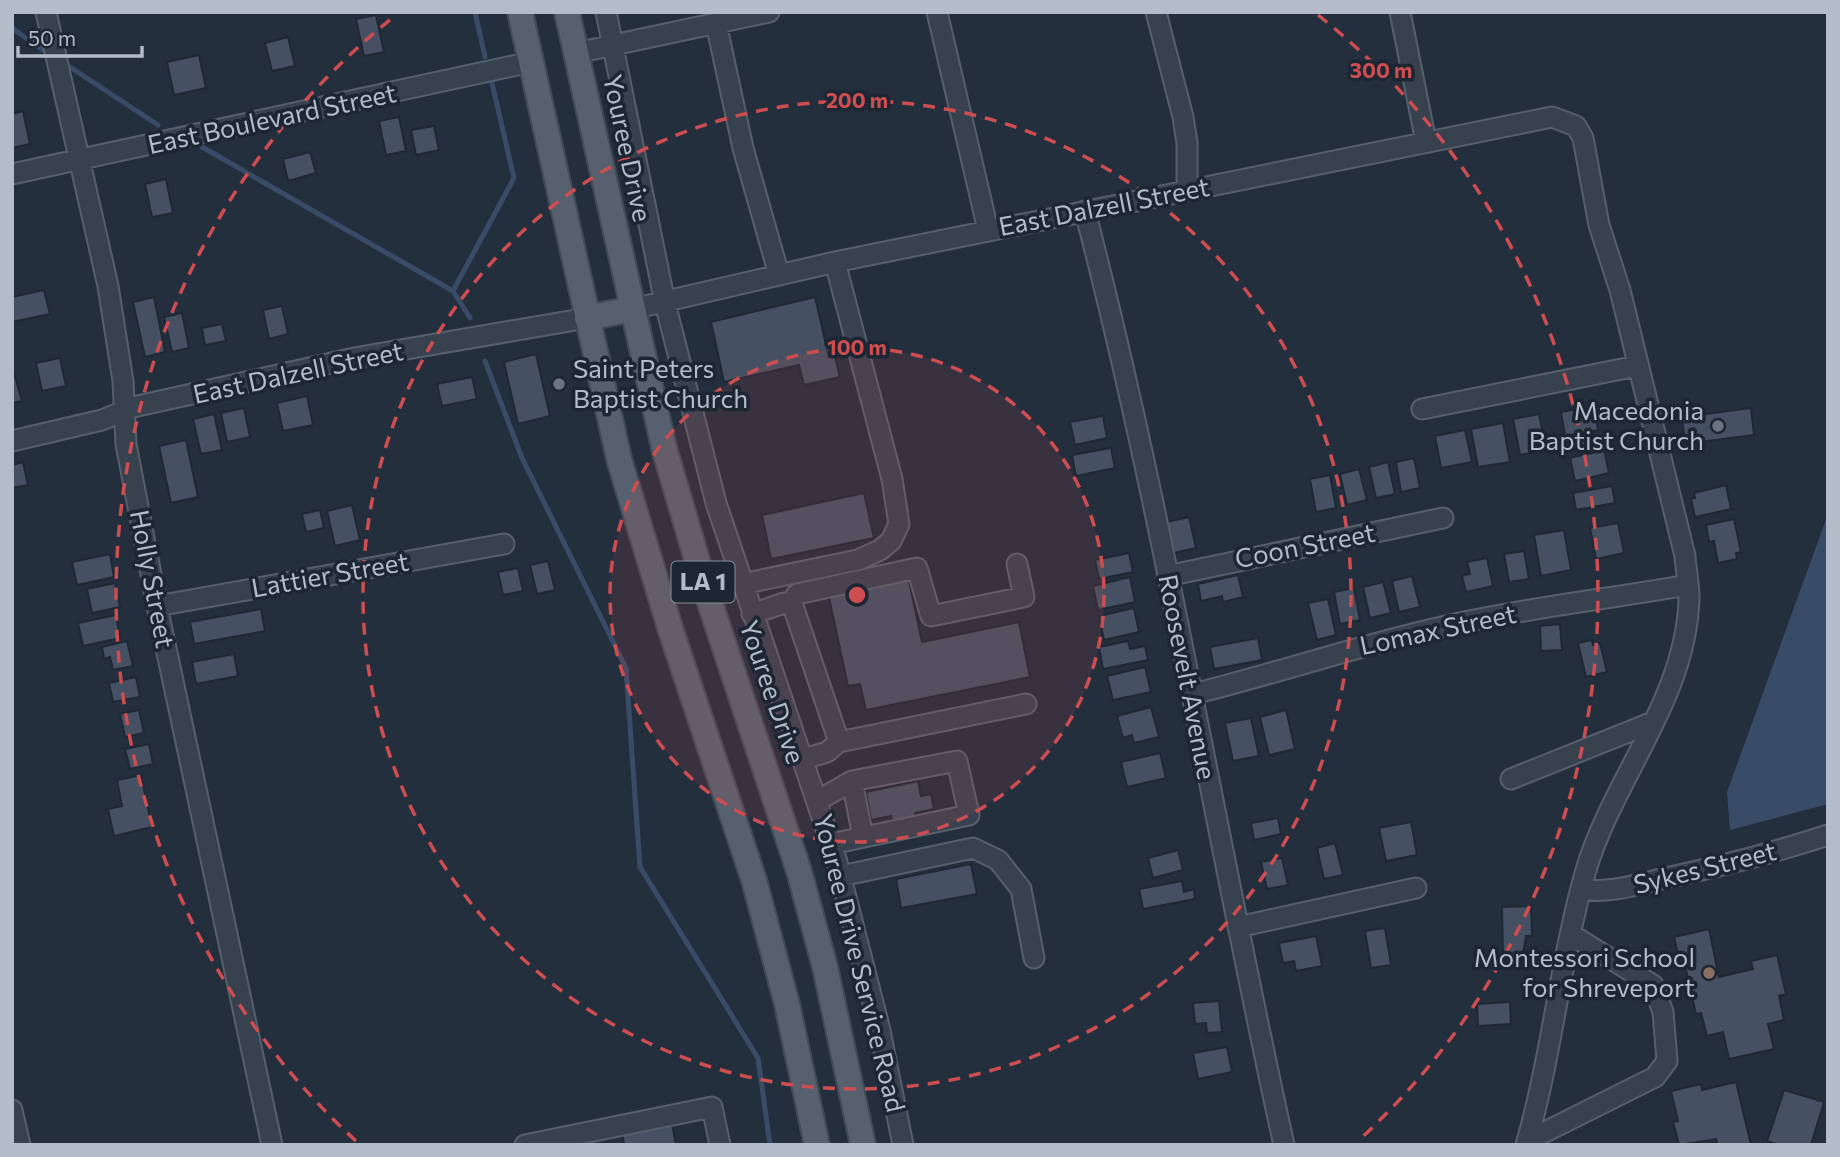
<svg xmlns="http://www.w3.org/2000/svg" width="1840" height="1157" viewBox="0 0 1840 1157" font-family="Commissioner,sans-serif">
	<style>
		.water { fill: #394c67 }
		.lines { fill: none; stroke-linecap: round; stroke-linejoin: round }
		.stream { stroke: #394c67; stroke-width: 5 }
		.building { fill: #455162; stroke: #1f2835; stroke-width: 2 }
		.minor-casing { stroke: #565f6c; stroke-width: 23 }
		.major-casing { stroke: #414a57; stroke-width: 28 }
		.minor { stroke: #38414e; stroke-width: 19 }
		.major { stroke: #56606e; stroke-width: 24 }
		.ring { fill: none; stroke: #ce4d50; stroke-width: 3.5; stroke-dasharray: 12 9 }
		.worship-dot { fill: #6b7280; stroke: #1d2633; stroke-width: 2.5 }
		.education-dot { fill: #8d6e63; stroke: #1d2633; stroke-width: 2.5 }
		.labels { text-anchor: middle; stroke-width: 7; stroke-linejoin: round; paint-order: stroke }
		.shield { fill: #1d2633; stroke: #878f9c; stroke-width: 2 }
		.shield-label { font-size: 24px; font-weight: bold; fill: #b4bcc9 }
		.street-label { font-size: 26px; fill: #b4bcc9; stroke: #1d2633 }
		.poi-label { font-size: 26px; fill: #b4bcc9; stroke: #1d2633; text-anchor: end }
		.centre { fill: #ce4d50; stroke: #1d2633; stroke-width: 3.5 }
		.ring-label { font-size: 21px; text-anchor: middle; font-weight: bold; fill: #ce4d50; stroke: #1d2633; stroke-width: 7; stroke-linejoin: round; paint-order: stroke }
	</style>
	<rect width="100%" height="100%" fill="#242f3e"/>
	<path class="water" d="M1828,514V804L1730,830L1727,792Z"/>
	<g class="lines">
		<path class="stream" d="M475,12L485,57
			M12,28L43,50
			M70,67L158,125
			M202,147L453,291L470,318
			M453,291L514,178L492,83
			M485,361L522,458L626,668L640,867L758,1058L770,1145"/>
	</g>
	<path class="building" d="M376,15L384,52L364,56L356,19Z
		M288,37L295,66L272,71L265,43Z
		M199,55L206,88L174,95L167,62Z
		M23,111L30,144L12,148V114Z
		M399,117L406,151L386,155L379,121Z
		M434,126L439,150L416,155L411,130Z
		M310,152L316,173L288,181L283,159Z
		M166,179L173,213L152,217L145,184Z
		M44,290L50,314L12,322V297Z
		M154,297L165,352L145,357L133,302Z
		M815,297L829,357L835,356L840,377L804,385L799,365L724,382L711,322Z
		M282,306L288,334L269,339L263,310Z
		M182,313L189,348L172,352L164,317Z
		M222,324L226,341L205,345L202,328Z
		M536,354L550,416L518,424L504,362Z
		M60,358L66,386L42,391L36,363Z
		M12,366L22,401L12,403Z
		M472,377L477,399L442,406L437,384Z
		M307,396L313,425L283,431L277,403Z
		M1594,406L1598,430L1565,436L1561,412Z
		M244,408L250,437L227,442L221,413Z
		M1751,408L1754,435L1685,444L1682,417Z
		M214,414L222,450L201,454L193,419Z
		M1539,414L1546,450L1520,455L1513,419Z
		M1103,416L1107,438L1075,445L1070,422Z
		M1503,423L1510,462L1478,467L1471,429Z
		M1465,430L1472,462L1441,468L1435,436Z
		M186,440L198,497L171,503L159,446Z
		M1111,448L1115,468L1076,476L1072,455Z
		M1604,450L1609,473L1575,481L1570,458Z
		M1414,458L1420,488L1401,492L1396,462Z
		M23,462L28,485L12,488V465Z
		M1388,462L1395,494L1376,498L1369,467Z
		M1359,469L1367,500L1347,505L1340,474Z
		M1330,475L1336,508L1316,512L1310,479Z
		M1726,485L1731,509L1695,517L1691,499L1695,498L1694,493Z
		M1612,486L1615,503L1576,510L1573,493Z
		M864,493L874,538L771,559L762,515Z
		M352,505L360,540L335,546L327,511Z
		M320,510L324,528L306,532L302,514Z
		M1189,517L1196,548L1174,553L1167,522Z
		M1734,519L1741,552L1736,553L1737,559L1718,563L1714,541L1709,542L1706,525Z
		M1618,523L1624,553L1596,559L1590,528Z
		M1564,530L1571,570L1541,576L1534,535Z
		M1524,551L1529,579L1509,582L1504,554Z
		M1129,553L1133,572L1099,579L1095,560Z
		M110,554L114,577L77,585L72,562Z
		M1487,558L1493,586L1466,592L1462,576L1470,574L1467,562Z
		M548,561L555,590L537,594L530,565Z
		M518,568L523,591L503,595L498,572Z
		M1238,575L1243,597L1223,602L1222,596L1201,601L1198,584Z
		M908,576L922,642L1019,622L1030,677L866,710L860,684L848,686L828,593Z
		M1412,576L1420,607L1399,612L1392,581Z
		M1130,577L1135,602L1098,610L1093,586Z
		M1383,582L1391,613L1370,618L1363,587Z
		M115,583L120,607L92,613L87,589Z
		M1354,588L1360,620L1340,624L1334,592Z
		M1328,599L1336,635L1317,640L1308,603Z
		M1134,608L1139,632L1104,640L1099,616Z
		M261,609L265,631L194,644L190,622Z
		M116,615L120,638L83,646L78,623Z
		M1560,624L1562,650L1541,651L1540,626Z
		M1258,638L1262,660L1214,669L1210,647Z
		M1592,640L1593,645L1600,643L1607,672L1586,677L1578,643Z
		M127,641L133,666L113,670L110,657L104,659L102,647Z
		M1128,641L1130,649L1145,646L1148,660L1103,669L1099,647Z
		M234,654L238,676L196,684L192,662Z
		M1145,667L1151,692L1113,700L1107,676Z
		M136,677L140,697L113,702L109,683Z
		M1151,707L1159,737L1134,743L1132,735L1123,738L1117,716Z
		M139,710L144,733L125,737L120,714Z
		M1286,710L1295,749L1269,755L1260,717Z
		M1251,718L1259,756L1233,761L1225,723Z
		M149,744L153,764L130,769L125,749Z
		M1160,753L1166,778L1127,787L1121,762Z
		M141,775L152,827L114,836L108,809L122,806L117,780Z
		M918,781L921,796L931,794L934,809L915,813L916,821L893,825L891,816L871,820L866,792Z
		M1278,818L1281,834L1254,840L1251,823Z
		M1411,822L1417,855L1386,861L1379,828Z
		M1335,843L1343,875L1324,879L1317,848Z
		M1178,850L1183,870L1153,878L1148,858Z
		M1282,858L1288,885L1267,889L1261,862Z
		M971,864L977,894L901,908L896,879Z
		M1182,881L1184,892L1194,889L1195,899L1143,909L1139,889Z
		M1531,906L1532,936H1526L1523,955L1503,956L1502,907Z
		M1385,928L1391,965L1371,968L1365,931Z
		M1709,929L1719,977L1753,969L1751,961L1777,955L1786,994L1779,996L1784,1020L1768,1024L1774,1049L1729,1059L1723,1032L1707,1036L1701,1013L1696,1014L1683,957L1679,958L1674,937Z
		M1316,936L1322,966L1296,971L1294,961L1283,963L1279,943Z
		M1219,1001L1222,1032L1207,1033L1206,1023L1195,1024L1193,1003Z
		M1510,1002L1511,1024L1478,1026L1477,1004Z
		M1227,1047L1232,1072L1198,1079L1193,1053Z
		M1736,1082L1751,1145H1718L1716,1139L1679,1145L1673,1122L1678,1121L1671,1091L1701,1084L1702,1090Z
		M1784,1090L1824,1102L1811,1145H1779L1767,1141Z
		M672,1123L676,1145H624L622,1132Z"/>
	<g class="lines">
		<g class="minor-casing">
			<path id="minor" d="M46,12L108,286L123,381L126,444L157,606L272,1145
				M606,12L665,303L716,503L837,862L879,1026L903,1145
				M937,12L988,230
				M1156,12L1183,117L1187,143V190
				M1400,12L1426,142
				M716,23L743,148L779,275
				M576,53L769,12
				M12,174L531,62
				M1085,211C1165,519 1215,834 1284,1145
				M632,309L835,262L1552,117L1576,126L1583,138L1599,225L1620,290L1685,556C1686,570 1689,584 1689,598C1687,697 1613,779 1586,870C1560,960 1552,1055 1526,1145
				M1422,409L1637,366
				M12,441L102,420L133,407L354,358L587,318
				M1167,576L1443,518
				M742,584L858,560L880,550L891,541L899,524L892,479L835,262
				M791,603L797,594L917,568L931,616L1024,597L1017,564
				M157,606L504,544
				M752,614L784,603L793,606L839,742L827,752L803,759
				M1193,694C1278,673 1360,645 1446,626C1525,608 1608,599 1688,585
				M839,742L1026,704
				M1511,779L1653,722
				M852,781L863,837
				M817,801L852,781L957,761L969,815L831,844
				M841,876L973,848L998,860L1021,889L1034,958
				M1582,889C1608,894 1635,885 1661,879C1718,867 1773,853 1828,835
				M1238,927L1416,888
				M12,1110L20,1145
				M1527,1141L1655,1077L1667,1061L1663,1012L1653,985L1572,935
				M525,1145L712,1107L720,1145"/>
		</g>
		<g class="major-casing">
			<path id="major" d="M520,12L619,459L671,631L754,880L787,1004L817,1145
				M567,12L664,448L708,597L799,871L825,967L863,1145
				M587,318L632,309"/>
		</g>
		<use href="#minor" class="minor"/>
		<use href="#major" class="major"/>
	</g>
	<circle cx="857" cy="595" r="247" fill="#ce4d50" fill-opacity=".12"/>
	<g class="ring">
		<circle cx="857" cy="595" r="247"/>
		<circle cx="857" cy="595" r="494"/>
		<path d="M356 1141A741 741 0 0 1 396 15M1318 15A741 741 0 0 1 1358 1141"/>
	</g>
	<g class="worship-dot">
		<circle cx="559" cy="384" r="7"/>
		<circle cx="1718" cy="426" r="7"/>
	</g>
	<circle class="education-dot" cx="1709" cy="973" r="7"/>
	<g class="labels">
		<rect class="shield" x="671.5" y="561.5" width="63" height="41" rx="5"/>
		<g class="shield-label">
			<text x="703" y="590">LA 1</text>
		</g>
		<g class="street-label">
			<text transform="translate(272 119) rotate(-12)" y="9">East Boulevard Street</text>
			<text transform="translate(627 148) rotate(78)" y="9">Youree Drive</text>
			<text transform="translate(1104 207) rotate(-11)" y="9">East Dalzell Street</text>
			<text transform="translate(298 373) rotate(-12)" y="9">East Dalzell Street</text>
			<text transform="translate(1305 546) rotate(-11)" y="9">Coon Street</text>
			<text transform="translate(330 575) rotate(-10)" y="9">Lattier Street</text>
			<text transform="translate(152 579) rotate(79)" y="9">Holly Street</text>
			<text transform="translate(1438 630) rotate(-12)" y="9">Lomax Street</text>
			<text transform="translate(1187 677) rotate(79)" y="9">Roosevelt Avenue</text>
			<text transform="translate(772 692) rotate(71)" y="9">Youree Drive</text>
			<text transform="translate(1705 868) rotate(-14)" y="9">Sykes Street</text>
			<text transform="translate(859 963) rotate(76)" y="9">Youree Drive Service Road</text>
		</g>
		<g class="poi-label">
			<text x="573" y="378" text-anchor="start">Saint Peters<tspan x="573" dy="30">Baptist Church</tspan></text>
			<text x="1704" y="420">Macedonia<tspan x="1704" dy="30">Baptist Church</tspan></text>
			<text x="1695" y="967">Montessori School<tspan x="1695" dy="30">for Shreveport</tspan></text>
		</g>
	</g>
	<circle cx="857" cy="595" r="10" class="centre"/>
	<g class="ring-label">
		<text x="1381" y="78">300 m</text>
		<text x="857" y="108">200 m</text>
		<text x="857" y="355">100 m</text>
	</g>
	<rect width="1840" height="1157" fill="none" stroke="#b4bcc9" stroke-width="28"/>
	<path d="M18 46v10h124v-10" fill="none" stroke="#b4bcc9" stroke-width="3.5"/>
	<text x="28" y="46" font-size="21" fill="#b4bcc9" stroke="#1d2633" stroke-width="5" paint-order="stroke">50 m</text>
</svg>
